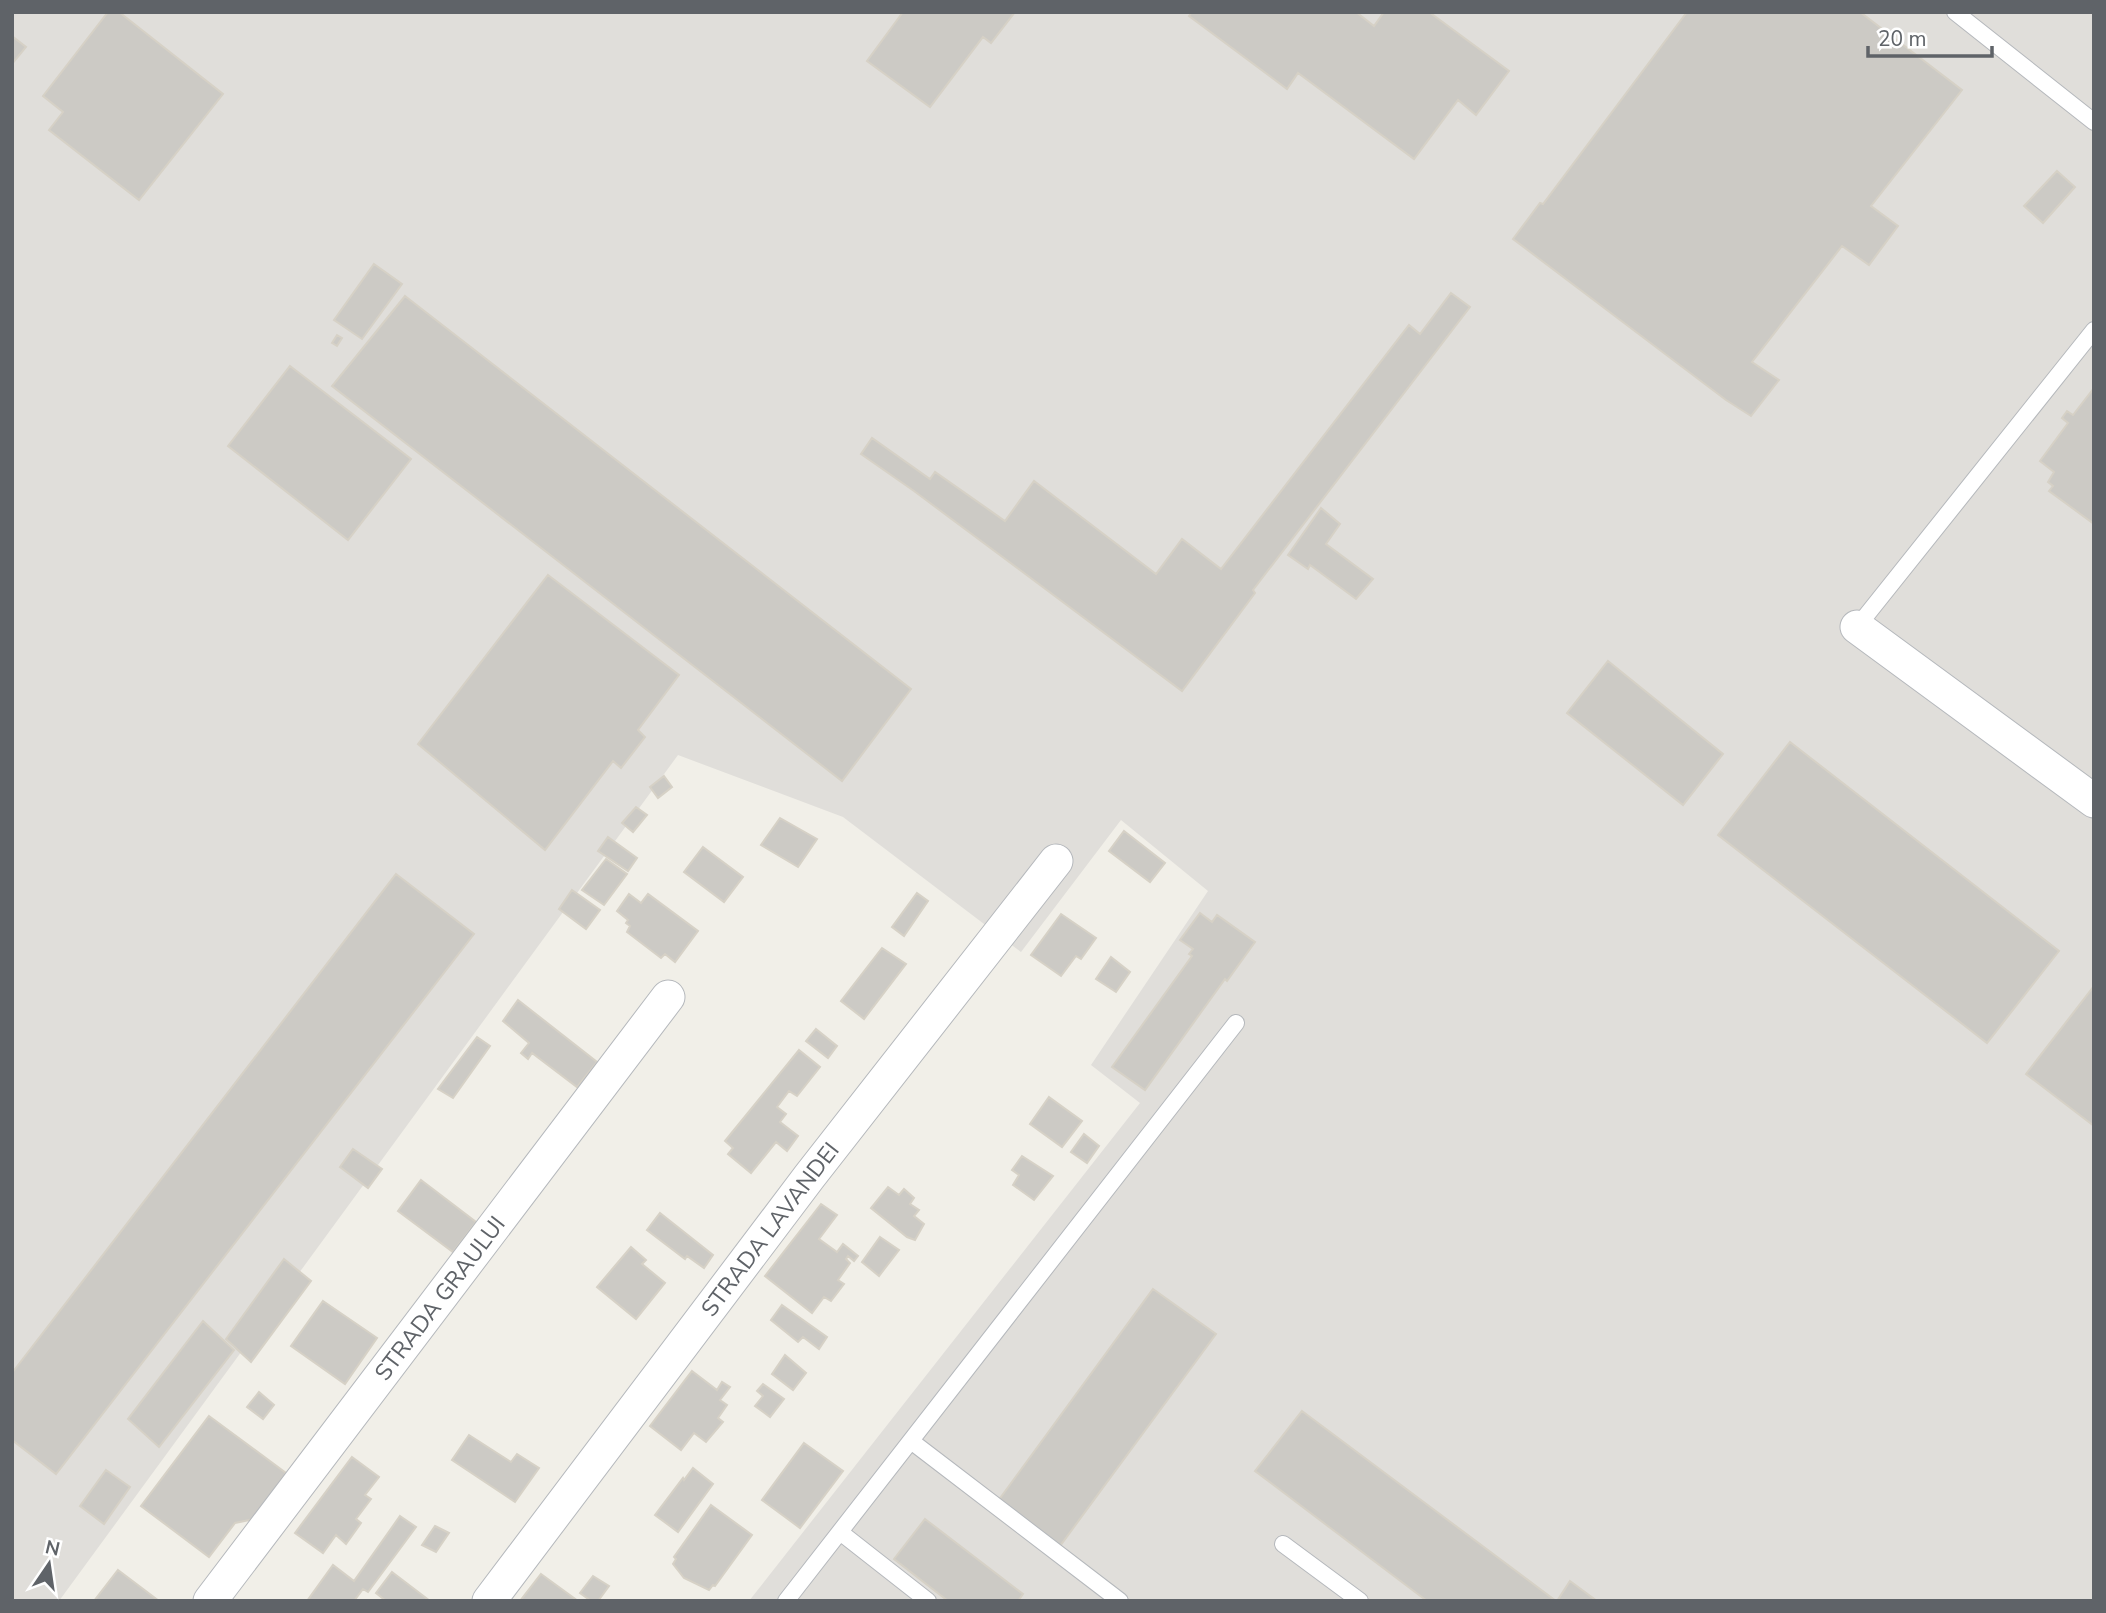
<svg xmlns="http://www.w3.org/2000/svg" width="2106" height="1613" viewBox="0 0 2106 1613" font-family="'Nunito Sans',sans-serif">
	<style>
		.industrial { fill: #e0deda }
		.building { fill: #cccac5; stroke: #d6d1c6; stroke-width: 2 }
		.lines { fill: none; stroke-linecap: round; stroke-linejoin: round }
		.service-casing { stroke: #b5b8bc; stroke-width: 18 }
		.minor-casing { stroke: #b5b8bc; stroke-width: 35 }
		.service { stroke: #fff; stroke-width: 16 }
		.minor { stroke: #fff; stroke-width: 33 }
		.labels { text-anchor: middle; stroke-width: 6; stroke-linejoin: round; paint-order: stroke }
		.street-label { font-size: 23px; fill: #5f6368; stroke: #fff }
	</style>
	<rect width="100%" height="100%" fill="#f1efe8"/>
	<path class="industrial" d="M12,12H2094V1601H749L1140,1103L1091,1065L1208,891L1121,820L1021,952L843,817L678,755L59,1601H12Z"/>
	<path class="building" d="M108,12H119L223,94L139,200L49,130L63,112L43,96Z
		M903,12H1015L991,43L983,37L930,107L867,61Z
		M1192,12H1356L1374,26L1384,12H1429L1509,71L1476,115L1458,100L1414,159L1298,73L1287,89L1189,16Z
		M1687,12H1860L1962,90L1871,206L1898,226L1869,265L1842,246L1752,362L1779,380L1751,416L1726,400L1513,239L1540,203L1543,204Z
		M12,36L26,47L12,64Z
		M2057,171L2075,187L2043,223L2024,206Z
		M374,264L402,284L362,339L334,320Z
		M1451,293L1470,307L1253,590L1255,593L1182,691L914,491L861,454L872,438L930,479L935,472L1005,521L1034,481L1156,574L1182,539L1221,569L1409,325L1420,334Z
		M405,296L911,689L842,781L332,386Z
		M337,335L342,338L337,346L332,343Z
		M290,366L411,459L348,540L228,446Z
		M2094,388V524L2049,491L2053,486L2048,482L2054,472L2040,461L2068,423L2062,418L2067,411L2073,415Z
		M1321,508L1340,524L1326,544L1373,579L1356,599L1310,565L1308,569L1288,555Z
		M548,575L679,675L638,730L645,737L621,768L613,761L545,850L418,744Z
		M1608,661L1723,754L1683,805L1567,713Z
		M1790,742L2059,951L1987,1043L1718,835Z
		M664,776L672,787L658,798L650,787Z
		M636,807L647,815L633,832L622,823Z
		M780,818L817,839L798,867L761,845Z
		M1124,831L1165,863L1150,882L1109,851Z
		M608,837L637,858L628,871L598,851Z
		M703,847L743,877L724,902L684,872Z
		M606,859L627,874L604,905L582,890Z
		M396,874L474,934L56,1474L12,1440V1373Z
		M572,890L600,910L586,929L559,909Z
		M917,893L928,901L904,936L892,927Z
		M629,894L641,903L648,894L698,931L675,962L665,954L661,958L627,932L630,926L626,923L628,920L617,911Z
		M1200,913L1212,922L1217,915L1255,942L1227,981L1225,979L1145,1090L1112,1067L1192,956L1189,954L1193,949L1180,940Z
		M1061,914L1096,938L1081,959L1076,956L1061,976L1031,955Z
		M882,948L906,964L864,1019L841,1001Z
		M1111,957L1130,972L1116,992L1096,979Z
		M2094,986V1126L2026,1074Z
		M518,1000L597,1062L577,1087L532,1053L528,1059L521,1053L529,1043L503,1021Z
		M816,1029L837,1046L828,1058L806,1041Z
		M477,1037L490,1046L453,1098L438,1089Z
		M799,1050L820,1067L797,1096L789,1091L777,1107L786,1114L780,1122L798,1136L787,1151L776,1142L751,1173L728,1154L733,1148L725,1141Z
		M1049,1097L1082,1121L1062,1147L1030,1124Z
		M1084,1134L1099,1146L1087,1163L1071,1152Z
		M353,1149L382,1169L368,1188L340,1167Z
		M1022,1156L1053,1176L1034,1200L1013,1185L1019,1175L1012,1170Z
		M421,1180L476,1222L453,1252L398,1211Z
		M888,1187L899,1195L904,1189L914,1198L910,1204L919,1210L914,1216L924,1224L915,1240L907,1237L871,1208Z
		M821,1204L837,1215L819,1239L837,1252L843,1244L858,1256L854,1261L848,1256L846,1259L850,1263L838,1280L844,1284L831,1301L824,1297L812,1313L765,1276Z
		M660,1213L713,1255L704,1268L687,1256L685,1259L647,1230Z
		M880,1237L899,1250L879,1276L862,1262Z
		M631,1247L646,1260L642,1264L665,1283L636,1319L597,1287Z
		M284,1259L311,1281L251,1362L226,1339Z
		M1153,1289L1216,1334L1060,1546L998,1501Z
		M323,1301L377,1338L345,1384L291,1346Z
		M782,1305L827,1337L819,1349L803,1337L798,1342L771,1320Z
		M203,1321L234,1350L159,1447L128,1419Z
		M785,1355L806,1373L793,1390L772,1374Z
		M692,1371L717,1390L722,1382L730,1387L720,1400L727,1405L718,1418L723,1422L706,1442L694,1433L681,1450L650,1426Z
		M763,1384L784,1399L770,1417L755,1406L763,1396L757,1391Z
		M259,1392L274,1405L263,1419L247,1407Z
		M1302,1411L1556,1601H1427L1255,1471Z
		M209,1416L286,1473L254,1519L235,1523L209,1557L141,1506Z
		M469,1435L511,1462L517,1454L539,1468L515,1502L452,1460Z
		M804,1443L843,1471L800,1528L762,1500Z
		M352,1457L379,1477L365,1495L371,1499L356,1519L361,1523L346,1544L336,1535L323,1553L295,1533Z
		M693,1468L713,1484L678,1532L655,1515L683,1478L684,1480Z
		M106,1470L130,1487L104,1524L80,1506Z
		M711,1505L752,1535L715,1586L713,1585L709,1590L684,1578L673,1564L676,1559L674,1557Z
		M400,1516L416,1527L368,1592L363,1589L354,1601H307L333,1565L354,1581Z
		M925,1519L1023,1594L1018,1601H948L894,1559Z
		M435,1526L449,1533L436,1552L422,1545Z
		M118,1570L159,1601H94Z
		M392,1572L430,1601H386L376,1593Z
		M541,1574L578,1601H520Z
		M593,1576L609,1586L598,1601H591L580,1593Z
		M1570,1581L1597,1601H1557Z"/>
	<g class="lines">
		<g class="service-casing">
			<path id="service" d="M1955,12L2094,122
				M1857,627L2094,330
				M911,1441L1120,1601
				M840,1532L928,1601
				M1283,1544L1360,1601
				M786,1601L1236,1023"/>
		</g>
		<g class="minor-casing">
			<g id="minor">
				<path d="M1857,627L2094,801"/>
				<path id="s1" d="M210,1601L668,997"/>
				<path id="s2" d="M489,1601L809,1177L1056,861"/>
			</g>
		</g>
		<use href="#service" class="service"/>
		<use href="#minor" class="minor"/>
	</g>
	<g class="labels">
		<g class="street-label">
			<text dy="8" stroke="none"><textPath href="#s2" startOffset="466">STRADA LAVANDEI</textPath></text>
			<text dy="8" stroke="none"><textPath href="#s1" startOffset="380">STRADA GRAULUI</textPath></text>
		</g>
	</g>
	<rect width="2106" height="1613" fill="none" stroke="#5f6368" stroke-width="28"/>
	<g transform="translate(49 1564) rotate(13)" stroke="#ffffff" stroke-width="5" paint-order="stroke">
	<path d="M0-5L12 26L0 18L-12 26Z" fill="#5f6368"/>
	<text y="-10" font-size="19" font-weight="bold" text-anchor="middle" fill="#5f6368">N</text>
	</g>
	<path d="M1868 46v10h124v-10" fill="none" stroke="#5f6368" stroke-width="3.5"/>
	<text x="1878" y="46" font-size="21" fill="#5f6368" stroke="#ffffff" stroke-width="5" paint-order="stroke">20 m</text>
</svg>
